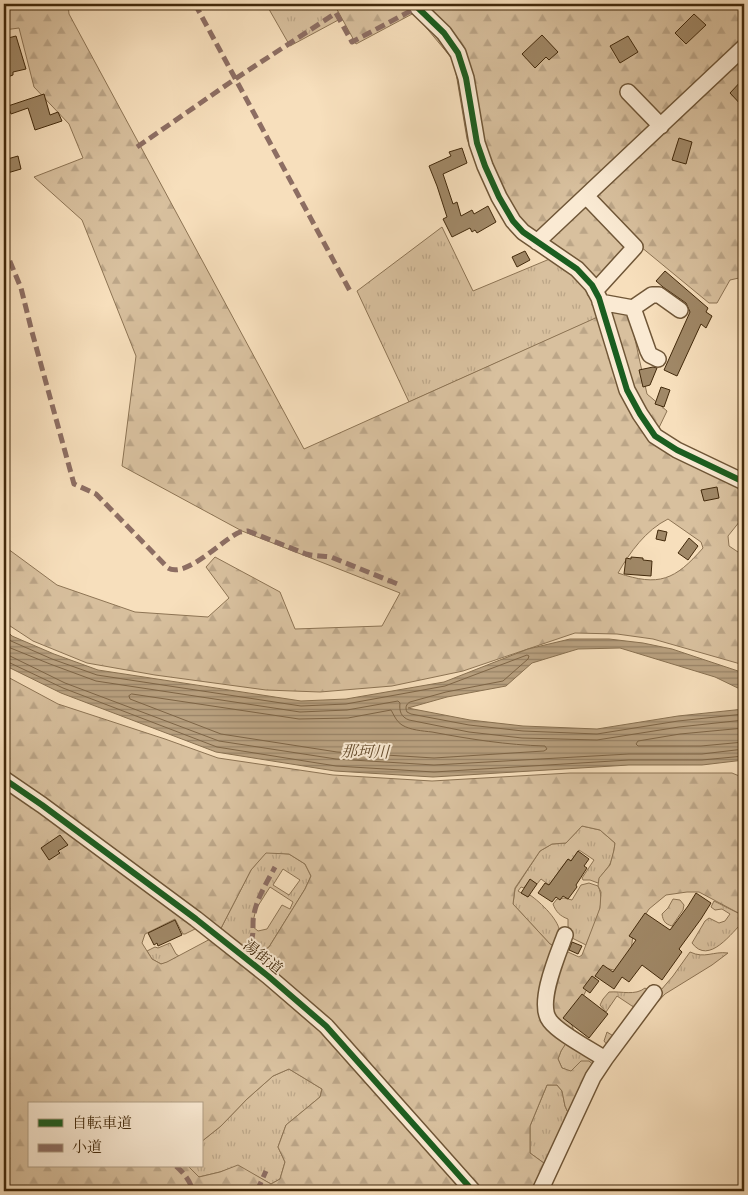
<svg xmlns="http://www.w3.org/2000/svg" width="748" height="1195" viewBox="0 0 748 1195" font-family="'IM FELL Great Primer','Noto Serif JP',serif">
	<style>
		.grass { fill: url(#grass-tufts); stroke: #8d7454; fill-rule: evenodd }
		.forest { fill: url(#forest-firs); stroke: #8d7454; fill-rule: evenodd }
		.water { fill: url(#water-rules); stroke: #897151 }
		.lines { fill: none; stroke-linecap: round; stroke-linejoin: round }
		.shore { stroke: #7e6546; stroke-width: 1 }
		.building { fill: #a08867; stroke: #42290b }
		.minor-casing { stroke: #6f5637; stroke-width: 18 }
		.minor { stroke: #faead3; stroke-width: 15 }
		.quiet { stroke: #8d6e63; stroke-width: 5; stroke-dasharray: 10 5; stroke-linecap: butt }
		.cycleway-casing { stroke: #faead3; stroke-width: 9 }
		.cycleway { stroke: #1b5e20; stroke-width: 6 }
		.labels { text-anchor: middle; stroke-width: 4; stroke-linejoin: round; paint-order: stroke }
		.street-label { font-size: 15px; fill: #42290b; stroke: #faead3 }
		.water-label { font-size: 16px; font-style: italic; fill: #664d2e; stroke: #faead3 }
	</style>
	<defs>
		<pattern id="grass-tufts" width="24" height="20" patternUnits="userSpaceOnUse" patternTransform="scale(1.25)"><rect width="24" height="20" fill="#d8c09e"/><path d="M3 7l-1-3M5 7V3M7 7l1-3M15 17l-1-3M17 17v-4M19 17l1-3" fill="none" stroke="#bba587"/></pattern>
		<pattern id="forest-firs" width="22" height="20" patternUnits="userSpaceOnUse" patternTransform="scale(1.25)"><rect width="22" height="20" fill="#d8c09e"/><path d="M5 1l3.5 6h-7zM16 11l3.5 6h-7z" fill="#bba587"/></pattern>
		<pattern id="water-rules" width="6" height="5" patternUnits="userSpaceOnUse" patternTransform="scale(1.25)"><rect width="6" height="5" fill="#b9a180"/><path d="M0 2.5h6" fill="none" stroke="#988367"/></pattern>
	</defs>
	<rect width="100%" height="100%" fill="#f7dfbc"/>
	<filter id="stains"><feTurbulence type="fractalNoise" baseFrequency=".004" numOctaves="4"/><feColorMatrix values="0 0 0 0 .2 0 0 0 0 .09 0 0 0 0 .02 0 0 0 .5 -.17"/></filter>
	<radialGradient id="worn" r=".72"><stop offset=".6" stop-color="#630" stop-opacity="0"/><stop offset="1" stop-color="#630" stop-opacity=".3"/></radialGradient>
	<path class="grass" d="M266,4H334L342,18L290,46Z
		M442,227L473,291L552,258L589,288L601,316L409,402L357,291Z
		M582,826L600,830L615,843C614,850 613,858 610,864C606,871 600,875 598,883L590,880H583L582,878L594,860L579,850L571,861L568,859L549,885L541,879L537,884L530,880L524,888L521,887L518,891L528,897L530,895C540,902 561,921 560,935C560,939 558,943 557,947L550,944L513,904L515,889L540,851L552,844L566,843Z
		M266,852L289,854L305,864L311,876L305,889L269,947L251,959L218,934L251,870ZM283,869L300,880L289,895L273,885ZM270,887L293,902L290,909L282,905L267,929L258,931L252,926L256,909Z
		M589,883L598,886C607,904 593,927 586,945L572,938L568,926V919C560,916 556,912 553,904L557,899L564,898L572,900L581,885Z
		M714,901L744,916V921C732,932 709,966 692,943L705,921L709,918L719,923L725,921L730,914L722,909L715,910L711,907Z
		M170,943L176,954L179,956L166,963L161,964L152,959L147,951L155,947L158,948Z
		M690,952C705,959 713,951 728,953L712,965L665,994L638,1023L661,990L673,976Z
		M645,988L648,990V995L613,1045L608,1046L604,1041L607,1032L615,1037L635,1008L617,996L606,1012L600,1005L603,999L609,992C622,991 635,996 645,988Z
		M568,1039L598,1063L571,1072L562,1068L558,1059L561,1051Z
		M289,1069L322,1089L320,1097L286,1125L278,1147L285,1162L280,1179L271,1184L238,1166L220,1172L199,1177L188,1166H201V1142L221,1126L247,1099L273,1076Z
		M547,1085H557L562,1091L565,1106L570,1117L548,1166L530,1153V1126Z"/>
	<path class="forest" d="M4,4H68L69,14L304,449L611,311L629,312L647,394L667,411L654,438L744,484V516L728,536L729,546L744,556V665L653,639L617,634L575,633L463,671L392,686L320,692L266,690L155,675L87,663L33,641L4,622V546L57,585L135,612L208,617L229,598L206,567L215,557L280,592L295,629L382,626L400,593L242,531L122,466L136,356L82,220L34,177L83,158L69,124L34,87L19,28L4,30ZM668,519L701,542L703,548C675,580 659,587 618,573C630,552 646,530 668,519Z
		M334,4H744V280L739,278L730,280L717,303H709L635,242L597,281L547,243L491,196L467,139L454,61L414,13L356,44Z
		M4,675L58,704L165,739L218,758L333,775L432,781L570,773H732L744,778V916L699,892H687L666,895L649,909L633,934L631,952L618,971L605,968L592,980L570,1020L574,1031L561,1051L558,1059L562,1068L571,1071L581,1061H589L596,1067L570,1117L565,1106L562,1091L557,1085H547L530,1126V1153L548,1166L536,1191H4ZM582,826L600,830L615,843L614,850L610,865L599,878L598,886L601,892L600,908L582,955L579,957L550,944L513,904L515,888L540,851L552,844L566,843ZM266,853L289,854L305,864L311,876L305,889L269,947L251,959L214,937L167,962L161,964L152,959L142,943L145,934L175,919L183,934H185L205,924L218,934L251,870ZM289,1069L322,1089L320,1097L286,1125L278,1147L285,1162L280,1179L271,1184L238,1165L220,1172L199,1177L188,1166H29V1104H201V1142L221,1126L247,1099L273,1076Z
		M673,899L680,900L684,905L683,910L672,926C665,924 663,921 662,914L668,908Z"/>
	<path class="water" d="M4,628L12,636L54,654L98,670L301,701L346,699L444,682L528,649L570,639H609L643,643L672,649L744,673V691L715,677L620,648L578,649L532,663L506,686L447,697L408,708L470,720L523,726L597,729L678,716L744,709V760L702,765H629L433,777L335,771L216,752L61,693L4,665Z"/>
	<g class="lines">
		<path class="shore" d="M4,635L11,641L52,659L97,675L301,706L346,704L445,686L527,655L529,656L528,659L503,681L446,692L410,702C406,704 405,708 407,712L411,714L469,725L523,731L597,734L678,721L744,714
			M4,644L8,647L50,664L96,681L300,712L347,710L398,701L400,703C399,711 401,717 409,720L469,732L522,738L597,740L679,727L744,720
			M4,655L10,656L65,683L219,741L336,759L434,765L629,754H702L744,749
			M4,661L8,662L63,688L217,747L336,766L434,772L629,760H702L744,756
			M132,694L299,719L348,718L391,710C394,715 396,721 402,725C410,730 423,731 432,732C469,739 507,745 545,746L547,749L544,751L434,758L337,752L221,734L130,699L129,696Z
			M744,728L680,734L638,741L636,744L638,746H701L744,742"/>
	</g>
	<path class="building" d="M694,14L706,25L686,44L675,33Z
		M542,35L558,52L549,60L546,57L535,68L522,54Z
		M16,36L26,69L13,72V75L5,78L4,75V51L7,50L8,53L4,39Z
		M628,36L638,52L620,63L610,46Z
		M744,78V108L730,93Z
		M44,94L50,115L58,112L62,121L35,130L28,108L11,114L8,106Z
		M679,138L692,142L686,164L672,160Z
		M462,148L467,163L443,174L453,204L457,202L461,216L472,210L474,214L488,206L496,222L477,233L475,230L472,232L470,228L452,237L443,219L447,217L437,186L429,166L451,156L449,152Z
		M18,156L21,169L4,174V160Z
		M525,251L530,260L517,267L512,257Z
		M665,271L708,308L706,312L712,316L706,328L701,324L677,376L664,370L690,312L686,303L663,287L656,281Z
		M653,367L657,368L650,385L643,387L639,370Z
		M661,387L670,390L664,407L655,404Z
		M717,487L719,498L704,501L701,490Z
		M658,530L667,532L665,541L656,539Z
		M689,538L698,546L688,560L678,553Z
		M631,557L643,558V560L652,561L651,576L624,574L626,558L631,559Z
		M60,835L68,845L58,851L60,853L49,860L41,848Z
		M578,851L589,859L584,866L587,868L576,885L577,887L568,899L563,896L560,900L556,897L552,902L538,893L545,883L549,885L568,859L571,861Z
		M530,879L537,884L528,897L521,893Z
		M696,893L711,903L701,919L679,949L682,952L662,980L642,965L629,982L622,977L614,989L595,976L603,965L613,972L636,940L629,936L645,913L670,930L688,906Z
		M175,920L182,935L158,946L157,943L154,945L148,933Z
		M572,942L582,946L578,954L569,950Z
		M592,976L599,981L590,993L583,988Z
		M582,994L608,1014L589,1038L563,1018Z"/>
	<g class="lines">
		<g class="minor-casing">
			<path id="minor" d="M414,4L444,33L458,53L466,78L477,143L485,166L499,197L513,221L523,232L577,269L592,285L599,298L627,390L640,414L655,436L677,450L744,482
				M628,92L661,126
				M586,196L635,247L595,291
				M537,242L744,47
				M600,302L633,308L648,351L650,355L658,359
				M633,308L652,295H659L680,310
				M4,779L42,805L196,919L268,976L326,1026L473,1191
				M565,935C558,954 536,1004 550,1021C560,1034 590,1049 605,1059
				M540,1191L593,1077L605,1059L654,993"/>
		</g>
		<use href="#minor" class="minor"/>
		<path class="quiet" d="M195,4L350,291
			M137,147L235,79L336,13L352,42L418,7
			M4,247L21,288L32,332L74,484L96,494L168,568C186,579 224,538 240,532C243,532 245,531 248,531L306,554C314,556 322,556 331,557L400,585
			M242,955C246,950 250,944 252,938C254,931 252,922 254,914C257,898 267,882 275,867
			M176,1166C184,1173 190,1181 193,1191
			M257,1191L266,1171"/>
		<g class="cycleway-casing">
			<path id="cycleway" d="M414,4L444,33L458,53L466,78L477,143L485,166L499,197L513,221L523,232L577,269L592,285L599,298L627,390L640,414L655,436L677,450L744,482
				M4,779L42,805L196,919L268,976L326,1026L473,1191"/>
		</g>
		<use href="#cycleway" class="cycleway"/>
	</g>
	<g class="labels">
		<g class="street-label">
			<text transform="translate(263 957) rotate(39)" y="5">湯街道</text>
		</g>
		<g class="water-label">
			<text transform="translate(365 751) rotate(1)" y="6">那珂川</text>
		</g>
	</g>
	<rect width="748" height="1195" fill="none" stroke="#f7dfbc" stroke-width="20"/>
	<rect x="5" y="5" width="738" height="1185" fill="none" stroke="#42290b" stroke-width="2.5"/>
	<rect x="10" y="10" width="728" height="1175" fill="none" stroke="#42290b"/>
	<rect x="28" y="1102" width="175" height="65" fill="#faead3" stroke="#b09d83"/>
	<rect x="38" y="1119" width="25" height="8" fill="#1b5e20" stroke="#b09d83"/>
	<text x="72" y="1128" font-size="15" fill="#42290b">自転車道</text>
	<rect x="38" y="1144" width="25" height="8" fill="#8d6e63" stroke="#b09d83"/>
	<text x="72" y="1152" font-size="15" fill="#42290b">小道</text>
	<rect width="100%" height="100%" filter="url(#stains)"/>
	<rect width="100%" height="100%" fill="url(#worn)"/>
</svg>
